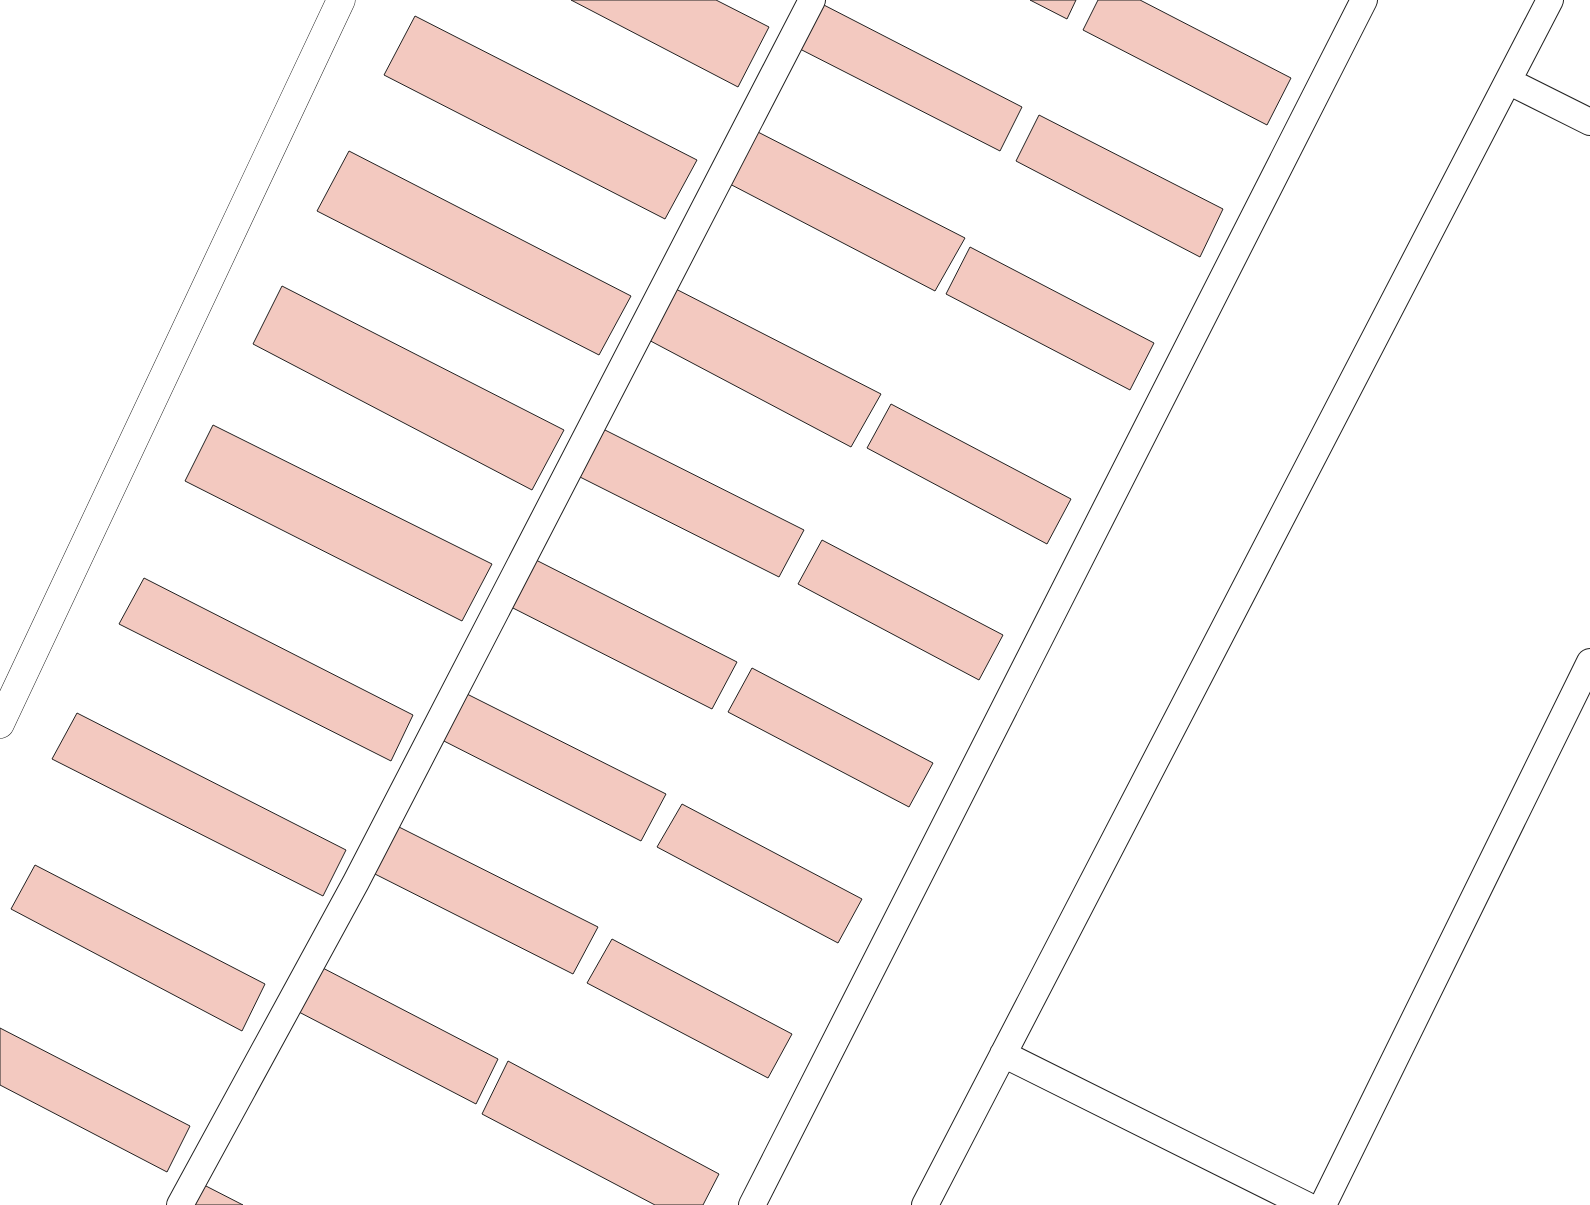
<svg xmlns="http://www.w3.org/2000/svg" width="1590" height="1205" viewBox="0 0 1590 1205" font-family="'Sofia Sans Condensed',sans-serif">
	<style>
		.building { fill: #f3c9c0; stroke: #222 }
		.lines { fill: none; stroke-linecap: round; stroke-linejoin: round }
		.minor-casing { stroke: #222; stroke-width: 28 }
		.tertiary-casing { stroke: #222; stroke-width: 29 }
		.minor { stroke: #fff; stroke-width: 26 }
		.tertiary { stroke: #fff; stroke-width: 28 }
	</style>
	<rect width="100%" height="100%" fill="#fff"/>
	<path class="building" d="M571,0H716L769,27L738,87Z
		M1030,0H1076L1067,19Z
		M1098,0H1140L1291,78L1267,125L1083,30Z
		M820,3L1022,107L1000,151L798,48Z
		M415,16L697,160L665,219L384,75Z
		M1039,115L1223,209L1200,257L1016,161Z
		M754,130L965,238L935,291L726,182Z
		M349,151L631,296L599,355L317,211Z
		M970,247L1154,343L1130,390L946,294Z
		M282,286L564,430L532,490L253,344Z
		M670,286L881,394L851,447L643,337Z
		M891,404L1071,499L1047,544L867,448Z
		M213,425L492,564L462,621L185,481Z
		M601,428L804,530L779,577L576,475Z
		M822,540L1003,635L979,680L798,584Z
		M534,559L737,662L712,709L509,606Z
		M144,578L413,715L391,761L119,624Z
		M752,668L933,763L909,807L728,712Z
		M463,692L666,794L641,841L438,738Z
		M77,713L346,850L323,896L52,759Z
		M682,804L862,899L838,943L657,847Z
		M395,825L598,927L573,974L369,871Z
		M35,865L265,984L242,1031L11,909Z
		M612,939L792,1034L768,1078L587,983Z
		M319,966L498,1059L476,1104L297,1011Z
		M0,1028L190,1126L167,1172L0,1085Z
		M508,1061L719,1174L703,1205H655L482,1114Z
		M204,1185L243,1205H194Z"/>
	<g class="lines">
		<g class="minor-casing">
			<path id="minor" d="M1508,81L1590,122
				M1003,1054L1306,1205
				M180,1205L356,882L812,0
				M752,1205L1364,0
				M925,1205L1550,0
				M1323,1205L1590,662"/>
		</g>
		<g class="tertiary-casing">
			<path id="tertiary" d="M0,724L341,0"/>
		</g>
		<use href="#minor" class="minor"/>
		<use href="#tertiary" class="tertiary"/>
	</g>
</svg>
